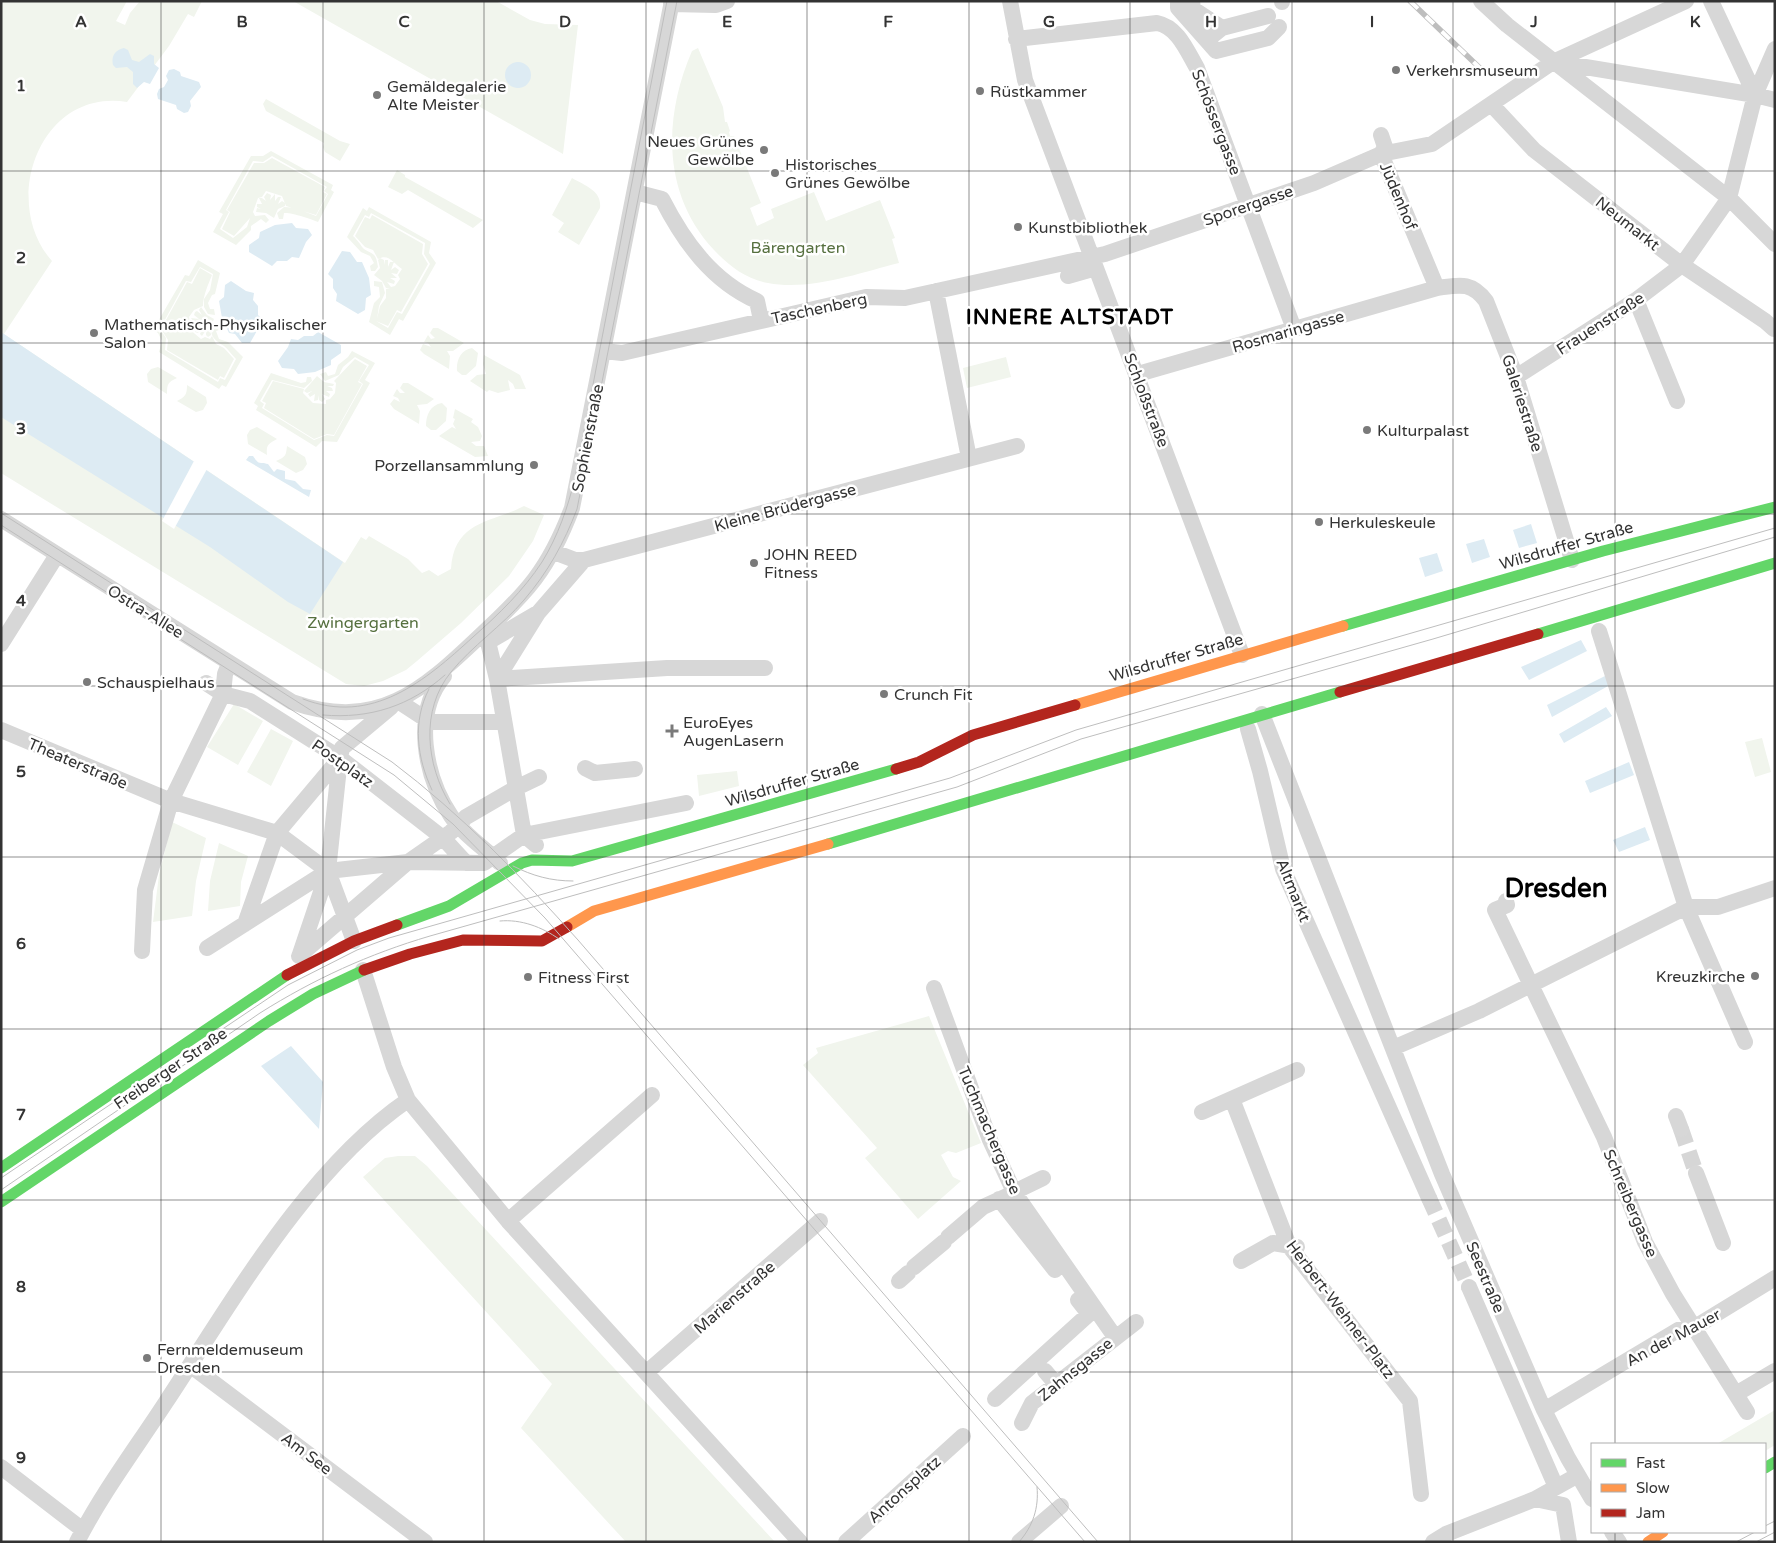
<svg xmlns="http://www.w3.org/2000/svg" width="1776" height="1543" viewBox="0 0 1776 1543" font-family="'Varela Round',sans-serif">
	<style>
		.green { fill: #f1f5ed }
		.water { fill: #ddebf3 }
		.pier { fill: #fff }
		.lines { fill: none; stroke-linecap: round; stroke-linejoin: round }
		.street-tunnel { stroke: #d6d6d6; stroke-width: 16; stroke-dasharray: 16 8; stroke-linecap: butt }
		.street { stroke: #d7d7d7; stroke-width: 16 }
		.fast { stroke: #63d668; stroke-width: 11 }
		.slow { stroke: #ff974d; stroke-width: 11 }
		.jam { stroke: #b3261e; stroke-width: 11 }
		.tram { stroke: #bebebe; stroke-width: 1 }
		.rail-casing { stroke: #bebebe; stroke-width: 5.5 }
		.rail { stroke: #fff; stroke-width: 4; stroke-dasharray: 11; stroke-linecap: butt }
		.grid { fill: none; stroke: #333; stroke-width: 1; stroke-opacity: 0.55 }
		.poi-dot { fill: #7a7a7a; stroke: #fff; stroke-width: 2 }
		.labels { text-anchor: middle; stroke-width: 5; stroke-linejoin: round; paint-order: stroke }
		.poi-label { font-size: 16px; fill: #333; stroke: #fff; text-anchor: start }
		.street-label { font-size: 16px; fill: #333; stroke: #fff }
		.park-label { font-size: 16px; fill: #56703f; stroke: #fff }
		.district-label { font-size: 21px; font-weight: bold; letter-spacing: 1px; fill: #000; stroke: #fff }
		.town-label { font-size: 26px; font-weight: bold; fill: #000; stroke: #fff }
		.grid-label { font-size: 16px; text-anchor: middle; font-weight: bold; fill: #333; stroke: #fff; stroke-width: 5; stroke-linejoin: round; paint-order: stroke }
	</style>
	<rect width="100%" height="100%" fill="#fff"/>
	<path class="green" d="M1,1H127L116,21L125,25L130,13L140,1H202L194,17L188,14L169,46L127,102C39,88 0,203 52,261L4,334L345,563L361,537L366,540L369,536L408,559L422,573L429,570L438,576L451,569C454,520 492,523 524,506L544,515L533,541L509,576L461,623L417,661L406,670L383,681L364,686L346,684L1,473Z
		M293,1H496L530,20L545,24L578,25L563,154Z
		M698,48L723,107L725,122H727L730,131L729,132L730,136H734L761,203L750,208L757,226L774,218L771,209L814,192L826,221L880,200L895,238L892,239L899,263C859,273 810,291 768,283C746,279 729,266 714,250C662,194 663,118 692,51Z
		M266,99L340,141L350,144L340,161L325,152L323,147L324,143L266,111L263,104Z
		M271,151L333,185L331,190L334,192L318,222C312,219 290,212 284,213L283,219H279L277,213L284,207C294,207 306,212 316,216L328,194L324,191L327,187L272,156L263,162L253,161L226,210L229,212L220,229L233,238L247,227L250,218L234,236L222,229L230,212L227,210L254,163H264L272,158L325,187L323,192L327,194L316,215L286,206L282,196L266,191L262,197L258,198L253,212L255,216L265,215L269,220L266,223L261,219L251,226V230L236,245L213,232L223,214L219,212L251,156H263Z
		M397,170L405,175V177L483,220L473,228L408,190L402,194L388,187Z
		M572,178C586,186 602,191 600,208L579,245L558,232L564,223L552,215Z
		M267,193L271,195L270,200L275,194V201L278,197H281L278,204L282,201L285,203V206L278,209L274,218L266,213L256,212L257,208L261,209L257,207V204H262L259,198H262L266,201L264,197Z
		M369,207L431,242L429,253L436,263L403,321L399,319L390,335L369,322L374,303L380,297L379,287L374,286V281L382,282L385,293L379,306L377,319L380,306L386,298V289H390L386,288L382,281L374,275L380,268L378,260L380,258L384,260V265L385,260H388V267L390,262H394L391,270L395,267L399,270L397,274L391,273L397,278H390L395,281L394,284L387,282L391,287L395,286L400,279L398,275L402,269C394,264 389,253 378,259L373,250L365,247L355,236L365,217L370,219L372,215L423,244L422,254L428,264L401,312L397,310L388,326L376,321L388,328L397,312L402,314L430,264L424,254L425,243L371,213L369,217L365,215L353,236C357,239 361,246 364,249C374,255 376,253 378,267L375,271H371L370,266L374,263L370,256L361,252L347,237L363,208L367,211Z
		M198,260L220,273L215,294L212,295L208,303L210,309H214L215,315L208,314L204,307V299L210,290L213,274L200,267L191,282L186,281L160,329L166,338L165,350L218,382L220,378L225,380L236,359C232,355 228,349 224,346C216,341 209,337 212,326L219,325V330L216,331L219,339L228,342L243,357L226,387L222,385L219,389L159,352L162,341L158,333L153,330L185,275L189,276Z
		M200,268L212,275C208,285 203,296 203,306L194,310L189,317L190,322L188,328L201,339L205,337L210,339L212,336L216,344L224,348L234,359L224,378L220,376L218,380L167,350L168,340L161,329L187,282L192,284Z
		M201,307L207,315L214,319L210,328L211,335L208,337L206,335V330L202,336L200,334L202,329L198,333L195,332L199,326L194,329L190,326L192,322L197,323L193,321L191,318L199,319L194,315L195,312L197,311L202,315L199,310Z
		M433,328H438L464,343L453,351H447L450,356L449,369L424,354L420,350L423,344L431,347L428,343L424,342L428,335L431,339L435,338L430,333Z
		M472,348L478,353L476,366L466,375H462L457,371C456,360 461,350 472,348Z
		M352,351L375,363L365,380L370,383L337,442L322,441L316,447L256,410L258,406L254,403L271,373L301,383L306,382L307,377H311L312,381L304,388L272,380L260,401L264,404L262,408L314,440L327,435L334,436L363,384L359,381L369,365L355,357L343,367L339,375L325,381L320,374L326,372L328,376L335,374L338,365L348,357Z
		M484,355L520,375L526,389H515L513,384L508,380L510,390L498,393L489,390L487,392L470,381L477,375L486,374L483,364Z
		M1006,357L1011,377L967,388L963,368Z
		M355,359L367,366L358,382L362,384L334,435L327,434L314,439L264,408L266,403L262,401L273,381L304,389L303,393L313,403L326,404V400L330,399L335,393L336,383L334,381Z
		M158,367L177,378C168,382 167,384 167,394L148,382L147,374L151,369Z
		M317,376L324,382L334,384L333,386H327L332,388L333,391H326L330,394L329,397L322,394L325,399L322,402L319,400V395L318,400L314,401L315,394L310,397L308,394L312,391L307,393L304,391Z
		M403,383H408L434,399L427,404L417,405L420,411L419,424L394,409L390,404L394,399L400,402L398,398L393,396L397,389L400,393H405L400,388Z
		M187,385L206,397L207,403L203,410L196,412L177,401C185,397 187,395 187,385Z
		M442,403L447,408L446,421L436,430H431L426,426C426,415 430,405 442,403Z
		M455,409L473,419L471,422L478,427L482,436L480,441L471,442L476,446H484L488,456L475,457L439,436L452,427L456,429L453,424L455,419L453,418Z
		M257,427L277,439C268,444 266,445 267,455L248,444L247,435L250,430Z
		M287,446L305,457L307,464L303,470L296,473L276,461C286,457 286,455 287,446Z
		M234,704L263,721L238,765L207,747Z
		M271,729L293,741L271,786L247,772Z
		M1762,738L1771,772L1755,777L1745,742Z
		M737,771L739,786L699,796L697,775Z
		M172,822L206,838L196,881L192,916L153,922L159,875Z
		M219,843L248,856L241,882L240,906L208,911L210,881Z
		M929,1016L981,1143L956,1153L948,1151L941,1155L953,1177L961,1181L918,1219L865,1158L877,1148L803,1065L818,1053L816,1048Z
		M398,1156H415L427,1166L775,1542H626L521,1428L552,1384L363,1177L385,1158Z
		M1775,1410V1445L1765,1451V1444H1717Z"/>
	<path class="water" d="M124,48L128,50L132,60L139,62L150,54L154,56V64L159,68L150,84L144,82L137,88L133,84V72L127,67L116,68L113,65C111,56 115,50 124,48Z
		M505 75a13 13 0 1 1 26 0a13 13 0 1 1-26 0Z
		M174,69L180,72L181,76L199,82L201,87L190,101L191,106L188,112L184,113L177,109L176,105L158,99L157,94L159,89L164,87L168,80L166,76L169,70Z
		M292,223L296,228L308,229L312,235L306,242L299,258L292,257L287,261H277L272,266L249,252V245L259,238L260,232L275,225Z
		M342,251L350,252L357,262H362L369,278L371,295L366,298L365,310L358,314L336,301L337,294L333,288V279L328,274Z
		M231,281L246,291L254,293L253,300L258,306V315L263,320L250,343H242L235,334L229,333L222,318L219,301L224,297L225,285Z
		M1,332L343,562L310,614L288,602L210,547L1,417Z
		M318,332L341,345V353L331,360V365L315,372L298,374L294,369L282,368L278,361L288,347L291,339L298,340L304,336H313Z
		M249,456H253C260,466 258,461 268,464L274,472L277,469L285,471V479L295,481L303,489L311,490L309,497L246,460Z
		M1531,524L1537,543L1519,548L1513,530Z
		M1484,539L1490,557L1472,563L1466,544Z
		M1437,553L1443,571L1425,577L1419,558Z
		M1581,640L1587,651L1529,680L1521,667Z
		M1605,676L1610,685L1552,717L1547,705Z
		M1606,707L1612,716L1564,743L1559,734Z
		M1629,762L1634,775L1590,793L1585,781Z
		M1645,827L1650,840L1619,852L1613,840Z
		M291,1046L323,1082L319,1129L261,1066Z"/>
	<path class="pier" d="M194,461L207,469L174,529L162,521Z"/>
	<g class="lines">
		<path class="street-tunnel" d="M1681,1129L1696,1173
			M1429,1198L1469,1287"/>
		<path class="street" d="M1010,1L1025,80L1242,655
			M1178,1V8L1216,51L1268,38L1279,27
			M1192,1L1193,9L1222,28
			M1481,1L1507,25L1729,198L1775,244
			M1711,1L1755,95
			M1282,2V1
			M671,4L716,5L727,1
			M1212,36L1222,28L1268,16
			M1016,39L1157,23C1178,27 1187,51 1197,68L1294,329
			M1555,62L1755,95L1775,100
			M1491,104L1534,150L1682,265L1765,321L1774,329L1775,327
			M1381,154L1437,288
			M1381,154L1385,147L1381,135
			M635,192L662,199C684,242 712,281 757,301L761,320
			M1068,276L1096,268
			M936,291L969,458
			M1636,300L1677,401
			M604,351L622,353L866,297L905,298L1105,254L1314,183L1381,154L1432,144L1553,62L1686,1
			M1138,374L1437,288C1459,285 1471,281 1486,301L1516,377L1572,560
			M1516,377L1636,300L1682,265L1729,198L1755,95L1775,49
			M1,519L292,702C377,732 422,691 480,636C527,593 549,569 572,508L672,1
			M554,552L575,560H584L1017,446
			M1599,631L1686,907L1745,1042
			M482,635L488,642L497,679L524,835L536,845
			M488,642L536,614
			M1,644L57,555
			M444,676C412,714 425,777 451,816C463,834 484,848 500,863
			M497,679L667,668H765
			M497,679L538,613L584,560
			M206,683L223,694L250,701L340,758L443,838L466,863
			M398,701L430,722H504
			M1262,714L1442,1174L1544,1410L1568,1458L1592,1499
			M1248,729L1260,771L1283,869L1429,1198
			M1,730L171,801L277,833L328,871L408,862L484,863L524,835L686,803
			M585,768L595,773L635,769
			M1506,901L1507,905L1495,910L1604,1137L1645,1242L1673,1294L1747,1412
			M245,924L277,833L340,758
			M354,941L328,871L340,758L342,748L391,707
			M207,948L328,871
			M142,951L145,890L171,801L223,694L225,674L229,664
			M300,954L328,871
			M299,956L408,862L451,832L466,817L516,788L539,777
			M363,970L394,1067L408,1100L508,1221L800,1542
			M934,988L990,1140L1014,1192L1115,1337
			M1393,1048L1479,1011L1686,907H1718L1775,888
			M1232,1099L1289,1246L1410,1401L1421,1494
			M1202,1112L1297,1070
			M1676,1116L1681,1129
			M1696,1173L1723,1243
			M1014,1192L1043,1178
			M999,1199L1055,1270
			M508,1221L652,1095
			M948,1237L983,1207L1007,1196
			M1241,1261L1273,1243L1297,1247
			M914,1267L944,1242
			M899,1281L908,1273
			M1469,1287L1556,1487
			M190,1365L425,1542
			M1045,1371L1056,1384
			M647,1372L820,1221
			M1736,1394L1775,1371
			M995,1399L1089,1314L1078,1300
			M1544,1410L1678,1330L1695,1327L1775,1278
			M1022,1423L1032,1403L1136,1322
			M1,1467L83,1530
			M1535,1499L1563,1505L1569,1542
			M1612,1532L1619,1542
			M77,1542C102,1493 136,1448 166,1402C232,1302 308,1168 408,1100
			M846,1542L963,1436
			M1019,1542L1061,1506
			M1433,1542L1446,1534L1535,1499L1571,1479"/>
		<path class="fast" d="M1343,626L1603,551L1775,507
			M1538,634L1775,563
			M828,844L1340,692
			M397,925L449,906L522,863L532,860L572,861L896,769
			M1,1168L287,975
			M1,1202L269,1021L313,994L364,970
			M1765,1468L1775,1462"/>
		<path class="slow" d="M1075,705L1343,626
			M567,927L594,911L828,844
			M1648,1542L1663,1532"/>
		<path class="jam" d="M1340,692L1538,634
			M896,769L919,762L973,735L1075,705
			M364,970L410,954L463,940L542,941L567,927
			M287,975L354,941L397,925"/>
		<path class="tram" d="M1,513L392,762C461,814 521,876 578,940L1098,1542
			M1,525L394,775L453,824L545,918L1085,1542
			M429,689C412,722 417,758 432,790
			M303,699C372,726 425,681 473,637C499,614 523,591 542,562C558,536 568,507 575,478L667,1
			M323,715C370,719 410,706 445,675
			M450,804C426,765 420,710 451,672C472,646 502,626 524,600C548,572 564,543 577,509L677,1
			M513,866C533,876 551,881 573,881
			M500,921C521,919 542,927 559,939
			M1,1178L288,985L357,950L389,938L950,778L1076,730L1775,528
			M1,1190L260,1013C314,979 369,954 430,936L957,787L1081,739L1433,639L1775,537
			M1765,1526L1775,1521
			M1019,1542C1033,1526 1039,1508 1037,1487
			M1039,1542H1061
			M1736,1542L1755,1532
			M1756,1542L1775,1532"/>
		<g class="rail-casing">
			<path id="rail" d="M1410,1L1484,72"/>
		</g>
		<use href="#rail" class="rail"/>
	</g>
	<path class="grid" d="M161,1V1542M323,1V1542M484,1V1542M646,1V1542M807,1V1542M969,1V1542M1130,1V1542M1292,1V1542M1453,1V1542M1615,1V1444M1,171H1775M1,343H1775M1,514H1775M1,686H1775M1,857H1775M1,1029H1775M1,1200H1775M1,1372H1775M1615,1532V1542"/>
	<g class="poi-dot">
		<circle cx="1396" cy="70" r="5"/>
		<circle cx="980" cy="91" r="5"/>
		<circle cx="377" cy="95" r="5"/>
		<circle cx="764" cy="150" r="5"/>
		<circle cx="775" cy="173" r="5"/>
		<circle cx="1018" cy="227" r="5"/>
		<circle cx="94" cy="333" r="5"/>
		<circle cx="1367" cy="430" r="5"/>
		<circle cx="534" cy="465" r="5"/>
		<circle cx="1319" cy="522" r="5"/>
		<circle cx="754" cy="563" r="5"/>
		<circle cx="87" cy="682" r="5"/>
		<circle cx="884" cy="694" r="5"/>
		<path d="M669.5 723.5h5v5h5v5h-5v5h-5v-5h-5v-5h5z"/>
		<circle cx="1755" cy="976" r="5"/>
		<circle cx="528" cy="977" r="5"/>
		<circle cx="147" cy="1358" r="5"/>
	</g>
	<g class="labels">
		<g class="poi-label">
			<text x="1406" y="76">Verkehrsmuseum</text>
			<text x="387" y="92">Gemäldegalerie<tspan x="387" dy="18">Alte Meister</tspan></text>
			<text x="990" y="97">Rüstkammer</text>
			<text x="754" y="147" text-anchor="end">Neues Grünes<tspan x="754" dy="18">Gewölbe</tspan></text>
			<text x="785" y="170">Historisches<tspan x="785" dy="18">Grünes Gewölbe</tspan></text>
			<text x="1028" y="233">Kunstbibliothek</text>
			<text x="104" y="330">Mathematisch-Physikalischer<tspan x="104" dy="18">Salon</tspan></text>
			<text x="1377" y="436">Kulturpalast</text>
			<text x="524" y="471" text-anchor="end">Porzellansammlung</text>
			<text x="1329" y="528">Herkuleskeule</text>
			<text x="764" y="560">JOHN REED<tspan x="764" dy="18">Fitness</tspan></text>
			<text x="97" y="688">Schauspielhaus</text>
			<text x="894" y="700">Crunch Fit</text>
			<text x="683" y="728">EuroEyes<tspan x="683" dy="18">AugenLasern</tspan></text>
			<text x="1745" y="982" text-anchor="end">Kreuzkirche</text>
			<text x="538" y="983">Fitness First</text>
			<text x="157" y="1355">Fernmeldemuseum<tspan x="157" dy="18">Dresden</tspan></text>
		</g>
		<g class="street-label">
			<text transform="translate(1217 122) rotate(69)" y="6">Schössergasse</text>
			<text transform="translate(1399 196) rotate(67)" y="6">Jüdenhof</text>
			<text transform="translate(1248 205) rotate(-19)" y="6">Sporergasse</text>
			<text transform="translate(1628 223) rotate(38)" y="6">Neumarkt</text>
			<text transform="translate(819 308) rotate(-12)" y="6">Taschenberg</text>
			<text transform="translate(1600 323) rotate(-33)" y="6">Frauenstraße</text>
			<text transform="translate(1288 331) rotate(-16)" y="6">Rosmaringasse</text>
			<text transform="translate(1147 400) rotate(69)" y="6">Schloßstraße</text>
			<text transform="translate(1523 403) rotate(72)" y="6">Galeriestraße</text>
			<text transform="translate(587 438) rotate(-79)" y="6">Sophienstraße</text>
			<text transform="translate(785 507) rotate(-15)" y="6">Kleine Brüdergasse</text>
			<text transform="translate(1566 545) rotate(-16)" y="6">Wilsdruffer Straße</text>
			<text transform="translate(146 611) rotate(32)" y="6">Ostra-Allee</text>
			<text transform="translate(1176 657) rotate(-16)" y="6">Wilsdruffer Straße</text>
			<text transform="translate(78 763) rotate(23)" y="6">Theaterstraße</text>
			<text transform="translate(343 763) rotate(35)" y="6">Postplatz</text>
			<text transform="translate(792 782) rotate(-16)" y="6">Wilsdruffer Straße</text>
			<text transform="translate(1294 890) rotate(68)" y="6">Altmarkt</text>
			<text transform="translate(170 1068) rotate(-34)" y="6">Freiberger Straße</text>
			<text transform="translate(990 1130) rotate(67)" y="6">Tuchmachergasse</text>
			<text transform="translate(1631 1203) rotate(67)" y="6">Schreibergasse</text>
			<text transform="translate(1486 1277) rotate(67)" y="6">Seestraße</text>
			<text transform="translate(734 1297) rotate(-41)" y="6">Marienstraße</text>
			<text transform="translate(1341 1309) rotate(53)" y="6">Herbert-Wehner-Platz</text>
			<text transform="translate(1673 1337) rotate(-28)" y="6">An der Mauer</text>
			<text transform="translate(1075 1369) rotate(-39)" y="6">Zahnsgasse</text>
			<text transform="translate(307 1453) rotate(37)" y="6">Am See</text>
			<text transform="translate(904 1489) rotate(-42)" y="6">Antonsplatz</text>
		</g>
		<g class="park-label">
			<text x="798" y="253">Bärengarten</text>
			<text x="363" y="628">Zwingergarten</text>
		</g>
		<g class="district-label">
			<text x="1070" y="324">INNERE ALTSTADT</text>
		</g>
		<g class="town-label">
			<text x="1556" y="897">Dresden</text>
		</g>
	</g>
	<g class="grid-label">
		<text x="81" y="27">A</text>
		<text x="242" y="27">B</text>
		<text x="404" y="27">C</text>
		<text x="565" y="27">D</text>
		<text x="727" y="27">E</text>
		<text x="888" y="27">F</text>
		<text x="1049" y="27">G</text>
		<text x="1211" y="27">H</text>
		<text x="1372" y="27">I</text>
		<text x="1534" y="27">J</text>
		<text x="1695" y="27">K</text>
		<text x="21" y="91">1</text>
		<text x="21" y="263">2</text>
		<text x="21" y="434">3</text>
		<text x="21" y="606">4</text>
		<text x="21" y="777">5</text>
		<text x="21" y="949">6</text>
		<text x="21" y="1120">7</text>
		<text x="21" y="1292">8</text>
		<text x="21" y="1463">9</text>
	</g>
	<rect width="1776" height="1543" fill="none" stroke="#333333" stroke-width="5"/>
	<rect x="1591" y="1443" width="175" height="90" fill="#ffffff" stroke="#adadad"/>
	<rect x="1601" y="1459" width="25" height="8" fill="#63d668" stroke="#adadad"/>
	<text x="1636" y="1468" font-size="15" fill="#333333">Fast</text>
	<rect x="1601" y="1484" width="25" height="8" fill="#ff974d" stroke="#adadad"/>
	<text x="1636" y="1493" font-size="15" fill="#333333">Slow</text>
	<rect x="1601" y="1509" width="25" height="8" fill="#b3261e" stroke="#adadad"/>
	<text x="1636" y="1518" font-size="15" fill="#333333">Jam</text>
</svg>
